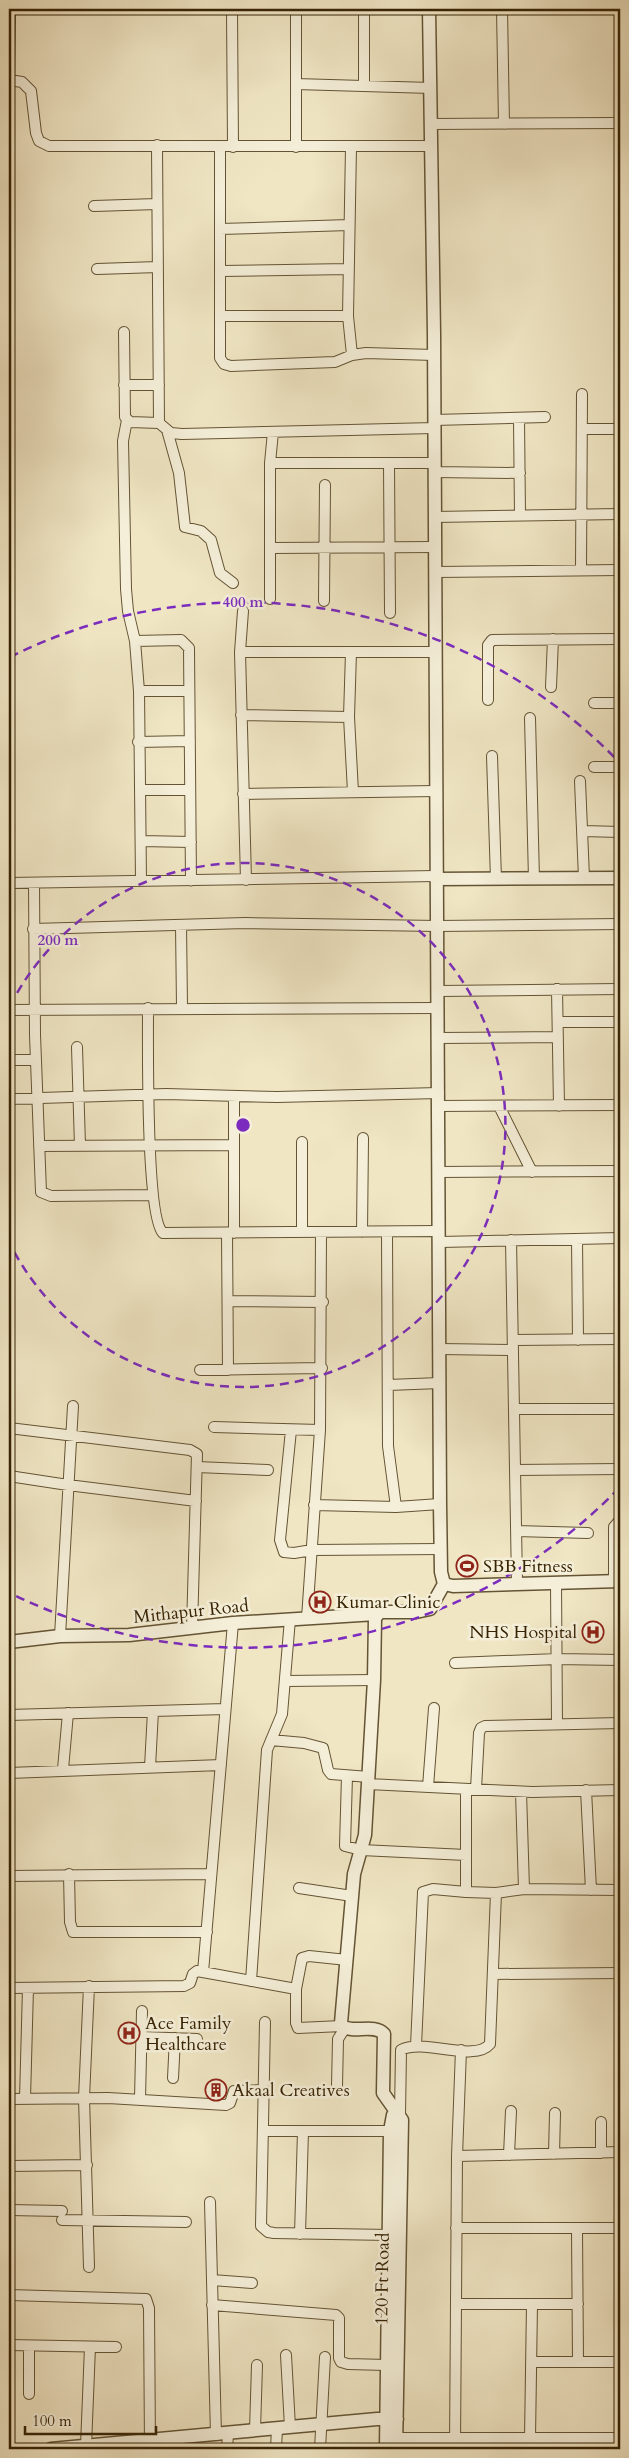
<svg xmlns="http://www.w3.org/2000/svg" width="629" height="2458" viewBox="0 0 629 2458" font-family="Cardo,serif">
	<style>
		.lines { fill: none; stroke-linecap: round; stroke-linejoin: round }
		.minor-casing { stroke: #645434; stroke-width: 12 }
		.tertiary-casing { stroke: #645434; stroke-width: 15 }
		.minor { stroke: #f5efd9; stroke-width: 10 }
		.tertiary { stroke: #f5efd9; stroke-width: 12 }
		.ring { fill: none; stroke: #7b2cbf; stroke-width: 2.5; stroke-dasharray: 9 6 }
		.labels { text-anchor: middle; stroke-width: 5; stroke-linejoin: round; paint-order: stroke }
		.poi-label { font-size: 18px; fill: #362304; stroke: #f5efd9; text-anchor: start }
		.street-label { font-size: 18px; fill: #362304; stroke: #f5efd9 }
		.centre { fill: #7b2cbf; stroke: #f5efd9; stroke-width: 2.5 }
		.ring-label { font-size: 15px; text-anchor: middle; font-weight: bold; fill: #7b2cbf; stroke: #f5efd9; stroke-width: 5; stroke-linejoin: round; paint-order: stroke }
	</style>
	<rect width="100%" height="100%" fill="#f0e6c4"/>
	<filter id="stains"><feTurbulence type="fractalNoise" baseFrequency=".004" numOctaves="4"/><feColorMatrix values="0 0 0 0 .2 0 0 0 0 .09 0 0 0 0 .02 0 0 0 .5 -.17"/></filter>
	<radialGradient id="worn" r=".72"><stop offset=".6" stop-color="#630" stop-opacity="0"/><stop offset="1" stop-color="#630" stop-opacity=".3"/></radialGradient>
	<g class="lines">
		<g class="minor-casing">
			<path id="minor" d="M232,9L233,147
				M296,9V147
				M364,9V85
				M502,9L504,124
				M9,80L22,82L31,91L36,133L39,141L49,146H431
				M9,80L10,9
				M296,84L431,88
				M431,124L620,123
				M157,145L159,423L171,433L182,434L434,428
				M220,147V358L224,364L231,366L335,362L352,355L366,353L434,355
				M351,147L348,316L352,355
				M94,206L157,204
				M220,229L349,225
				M97,269L158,267
				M221,271L349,269
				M221,316H348
				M124,332L125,417L130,422L159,423
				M124,385H159
				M519,418L520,515
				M127,420L123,441L126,589L128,611L135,641L139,691L141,881
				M434,420L545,417
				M582,429H620
				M167,430L179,473L185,527L201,531L211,540L220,573L233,583
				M270,463H434
				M389,463L390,613
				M434,472L520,473
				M434,517L620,514
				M271,548L435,547
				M581,570L582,394
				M435,572L620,570
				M270,599V463L273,432
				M324,601L325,485
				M243,611L240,652L246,880
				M135,641L181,640L189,648L191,881
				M240,652H435
				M351,652L349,717L353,792
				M551,687L553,639
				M139,691H189
				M488,700V645L492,640L620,639
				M594,703H620
				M241,715L349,717
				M530,718L534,879
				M138,742L190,741
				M492,756L496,879
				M594,767H620
				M580,781L584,878
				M140,790H190
				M243,794L436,791
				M583,831L620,832
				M141,841L191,842
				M9,883L436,876
				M34,883L35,1035L41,1192L51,1196L153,1195
				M181,925L182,1007
				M33,929L245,923L438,926L620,924
				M557,989L559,1106
				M438,991L620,989
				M148,1008C148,1040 146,1218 163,1233L439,1231
				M9,1010L438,1008
				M558,1022H620
				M438,1038L558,1037
				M77,1047L80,1146
				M9,1060H36
				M9,1099L166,1094L277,1097L439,1093
				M439,1106L620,1105
				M499,1106L532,1172
				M39,1146L234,1145
				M439,1172L620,1171
				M302,1232V1142
				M362,1232L363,1138
				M387,1232L388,1446L396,1507
				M227,1233L228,1370
				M234,1233V1096
				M577,1239L578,1340
				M511,1240L517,1583
				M440,1242L620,1238
				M229,1301L323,1302
				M513,1340L620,1339
				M440,1349L513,1350
				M200,1370L322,1368
				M388,1385L440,1383
				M514,1409H620
				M214,1427L320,1430
				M9,1428L190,1450L197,1454L192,1628
				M291,1430L280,1540L284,1552L294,1553L312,1550L441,1549
				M197,1467L268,1470
				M515,1470L620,1469
				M9,1476L68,1485L196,1501
				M314,1505L396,1507L440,1504
				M516,1531L588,1533
				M556,1582L557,1724
				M614,1582V1527L620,1520
				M307,1618L320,1430L321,1233
				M60,1636L73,1406
				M455,1663L557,1659L620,1660
				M286,1681L374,1680
				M9,1715L225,1709
				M271,1740L304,1743L323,1748L328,1770L331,1774L369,1777
				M150,1767L153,1711
				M63,1769L68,1713
				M9,1773L221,1765
				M347,1776L345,1846L361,1850L466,1855
				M368,1784L532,1792L620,1790
				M428,1787L434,1708
				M476,1789L479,1733L481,1728L485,1726L620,1723
				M586,1790L591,1890
				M521,1792L524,1889L620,1890
				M69,1874L70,1922L73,1932H207
				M9,1876L211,1874
				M299,1888L352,1896
				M466,1892L496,1893L524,1889
				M203,1972L233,1623
				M493,1974L620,1973
				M251,1981L267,1750L282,1714L290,1619
				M9,1988L184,1986L190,1983L193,1974L197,1971L296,1989V2023L298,2028L342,2026
				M296,1989L302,1958L309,1956L347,1960
				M265,2022L261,2226L268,2232L274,2233L389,2235
				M141,2037L197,2039
				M416,2046L423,1892L433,1889L466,1892V1789
				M173,2078L175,2038
				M337,2086L338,2039L345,2028
				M9,2099L108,2098L226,2105L230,2103L234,2091L264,2090
				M25,2099L28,1988
				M140,2099L142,2011
				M400,2115L401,2050C424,2038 474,2063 490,2044L496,1893
				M264,2131H390
				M601,2153V2122
				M554,2154L555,2113
				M509,2155L511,2111
				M457,2156L620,2152
				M9,2166L87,2165
				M210,2202L216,2435
				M9,2210L62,2211
				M62,2220L186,2222
				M456,2228H620
				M577,2228L578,2362
				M300,2234L303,2131
				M89,2267L84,2098L89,1986
				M212,2280L252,2283
				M9,2295L146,2299L149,2308L150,2449
				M456,2304H578
				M212,2305L336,2315L339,2318V2358L341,2362L348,2364L386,2365
				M9,2345L116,2347
				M286,2355L290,2427
				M532,2362H620
				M29,2394V2346
				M255,2430L257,2365
				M389,2438H620
				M530,2438L532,2304
				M86,2446L90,2347
				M179,2449V2438
				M227,2449L228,2434
				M276,2449L277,2428
				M320,2449L325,2357
				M455,2449L457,2156L461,2050"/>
		</g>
		<g class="tertiary-casing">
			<path id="tertiary" d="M436,879L620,878
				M444,1584L453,1586L620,1581
				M9,1642L60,1636L129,1635L233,1623L376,1614
				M51,2449L377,2419H397
				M386,2449L390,2131L393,2115L396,2111
				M396,2449L402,2120L383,2093L384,2034C374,2023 354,2034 342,2026L341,2023L354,1874L365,1835L374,1680L375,1618L380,1612H416L430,1609L444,1584L441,1572L440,1504L434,334L429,9"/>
		</g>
		<use href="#minor" class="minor"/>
		<use href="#tertiary" class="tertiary"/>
	</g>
	<g class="ring">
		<path d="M10 1006A262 262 0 1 1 10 1244"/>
		<path d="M619 1488A523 523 0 0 1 10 1593M10 657A523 523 0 0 1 619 762"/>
	</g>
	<defs>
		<g id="stadium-ring" transform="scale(1.125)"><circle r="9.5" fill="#f5efd9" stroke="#8f2418" stroke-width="1.5"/><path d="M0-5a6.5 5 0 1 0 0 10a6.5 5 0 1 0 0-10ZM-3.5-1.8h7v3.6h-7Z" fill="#8f2418"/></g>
		<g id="hospital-ring" transform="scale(1.125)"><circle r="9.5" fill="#f5efd9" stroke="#8f2418" stroke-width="1.5"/><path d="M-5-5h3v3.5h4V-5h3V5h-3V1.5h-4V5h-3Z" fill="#8f2418"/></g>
		<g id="building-ring" transform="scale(1.125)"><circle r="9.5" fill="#f5efd9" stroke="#8f2418" stroke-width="1.5"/><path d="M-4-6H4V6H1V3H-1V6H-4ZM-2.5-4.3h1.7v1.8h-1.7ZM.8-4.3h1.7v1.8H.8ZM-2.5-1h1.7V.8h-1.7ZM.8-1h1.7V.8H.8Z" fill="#8f2418"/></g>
	</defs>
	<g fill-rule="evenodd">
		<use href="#stadium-ring" x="467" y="1566"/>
		<use href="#hospital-ring" x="320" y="1602"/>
		<use href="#hospital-ring" x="593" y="1632"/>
		<use href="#hospital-ring" x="129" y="2033"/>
		<use href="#building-ring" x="216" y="2090"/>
	</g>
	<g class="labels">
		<g class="poi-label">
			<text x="483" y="1572">SBB Fitness</text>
			<text x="336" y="1608">Kumar Clinic</text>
			<text x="577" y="1638" text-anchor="end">NHS Hospital</text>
			<text x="145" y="2029">Ace Family<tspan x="145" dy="21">Healthcare</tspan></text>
			<text x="232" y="2096">Akaal Creatives</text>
		</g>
		<g class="street-label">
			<text transform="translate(191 1611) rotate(-6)" y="6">Mithapur Road</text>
			<text transform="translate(382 2279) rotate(-89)" y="6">120 Ft Road</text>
		</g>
	</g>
	<circle cx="243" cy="1125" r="8" class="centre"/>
	<g class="ring-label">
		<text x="243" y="607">400 m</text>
		<text x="58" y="945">200 m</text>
	</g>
	<rect width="629" height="2458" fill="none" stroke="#f0e6c4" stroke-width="30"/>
	<rect x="10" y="10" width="609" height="2438" fill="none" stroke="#362304" stroke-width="2.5"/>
	<rect x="15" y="15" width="599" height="2428" fill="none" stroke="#362304"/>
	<path d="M25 2426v8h131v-8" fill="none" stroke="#362304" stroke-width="2.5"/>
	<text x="32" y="2426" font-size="15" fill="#362304" stroke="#f5efd9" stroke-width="4" paint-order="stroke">100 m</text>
	<rect width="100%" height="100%" filter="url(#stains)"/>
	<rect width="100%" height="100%" fill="url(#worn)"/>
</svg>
